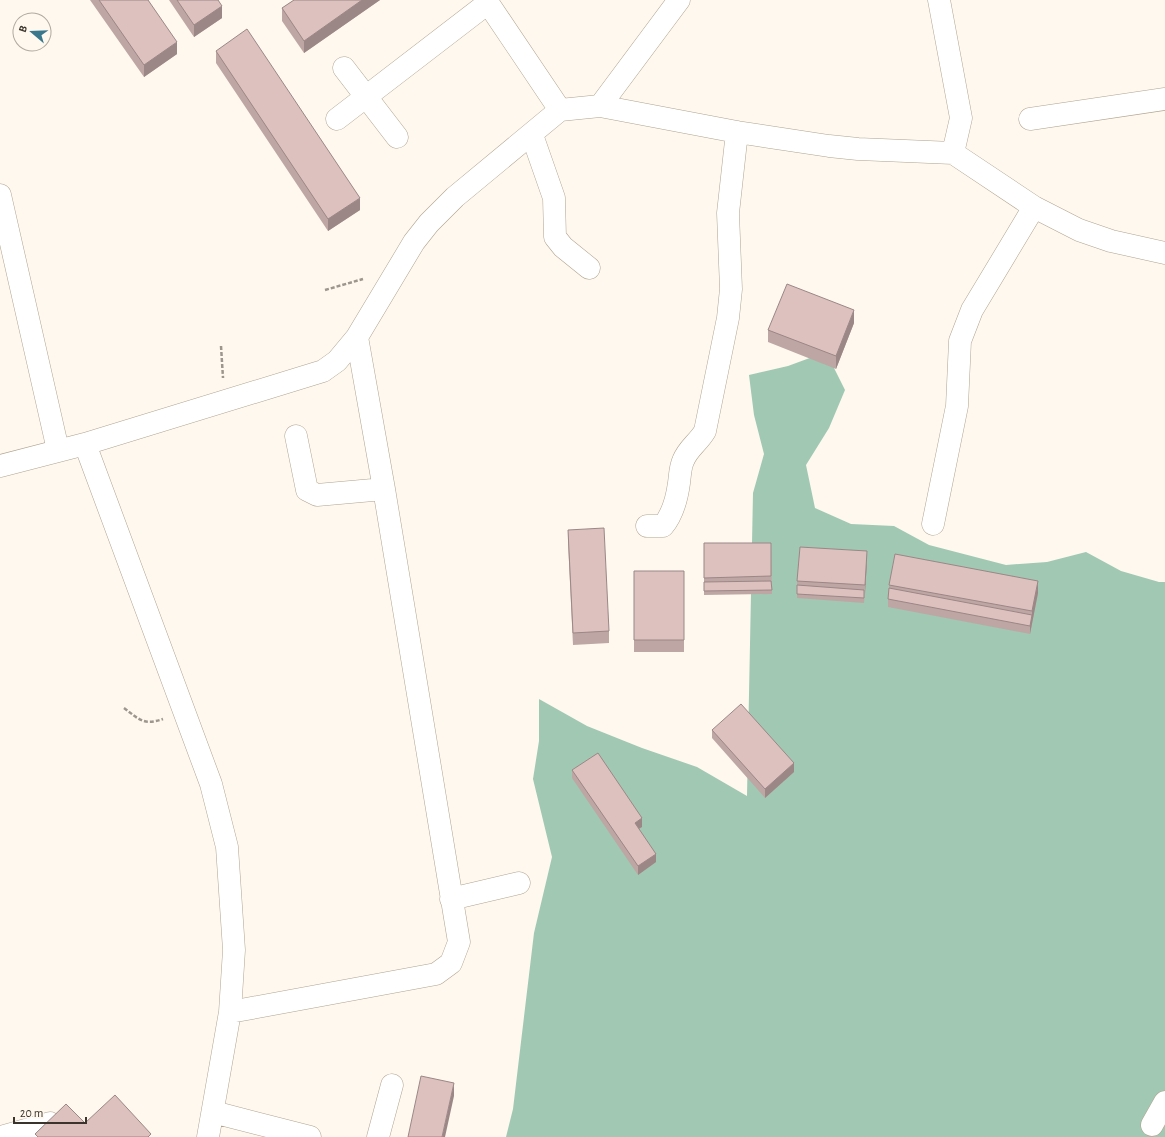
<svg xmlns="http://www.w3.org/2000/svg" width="1165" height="1137" viewBox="0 0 1165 1137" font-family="'Alegreya Sans',sans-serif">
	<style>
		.forest { fill: #a0c8b3 }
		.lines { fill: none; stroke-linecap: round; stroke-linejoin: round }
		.minor-casing { stroke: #b1a38f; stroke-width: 23 }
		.path { stroke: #9c968e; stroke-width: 2.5; stroke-dasharray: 4 2; stroke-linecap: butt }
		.minor { stroke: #fff; stroke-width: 22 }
		.wall { fill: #bea6a4 }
		.shaded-wall { fill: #9b8786 }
		.building { fill: #ddc1bf; stroke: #9b8786 }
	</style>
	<rect width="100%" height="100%" fill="#fef8ef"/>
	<path class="forest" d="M826,352L845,390L829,428L806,465L815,508L851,524L894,526L929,545L1006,565L1047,562L1086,552L1121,571L1159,582H1165V1137H506L513,1109L534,933L552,857L533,779L539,741V699L587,726L642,748L697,767L747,796L753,493L764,454L754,415L749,375L788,366Z"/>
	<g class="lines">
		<g class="minor-casing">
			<path id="minor" d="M486,0L560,110
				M939,0L961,118L953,153
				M344,68L397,137
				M600,106L679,0
				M337,119L488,3
				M1030,119L1165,99
				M532,135L554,198L555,237L563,247L589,268
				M0,195L58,450
				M296,436L307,490L317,495L384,489
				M85,444L211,784L227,847L234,950L230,1012L208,1137
				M0,466L85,444L323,371L337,361L357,337L414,242L429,223L455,197L560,110L600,106L737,132L829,146L858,149L953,153L1034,207L1079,230L1111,241L1165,253
				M933,524L957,406L960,341L972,310L1034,207
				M647,526H663C673,514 677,498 679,483C680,476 680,468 683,461C688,448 698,443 705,431L728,318L731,289L728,213L737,132
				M451,899L519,883
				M230,1012L436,974L451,963L459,942L384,489L357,337
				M213,1112L310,1137
				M1152,1125L1165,1102
				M1,1137L50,1123
				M378,1137L392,1085"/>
		</g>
		<path class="path" d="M325,290L363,279
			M221,346L223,378
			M124,708C139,719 143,726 163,719"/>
		<use href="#minor" class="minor"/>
	</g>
	<path class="wall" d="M90,0H148L177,54L144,77Z
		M169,0H218L222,18L194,37Z
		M294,0H380L304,53L282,21V8Z
		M216,51L360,210L328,231L216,63Z
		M854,323L836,369L768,342V330Z
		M568,530L609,631V643L573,645L568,542Z
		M704,543H771L772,594L704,595Z
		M867,560L864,603L797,598V581Z
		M634,571H684V652H634Z
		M889,585L1038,593L1030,634L888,607V599L889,588Z
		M712,730L794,772L765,798L712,738Z
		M572,770L642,827L639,828L656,862L638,875L572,778Z"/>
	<path class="shaded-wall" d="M362,0H380L304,53V41Z
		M222,6V18L194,37V25Z
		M177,42V54L144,77V65Z
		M360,198V210L328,231V219Z
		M854,310V323L836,369V356Z
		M867,551V560L865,594V585Z
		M1038,581V593L1030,634V626L1032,615V611Z
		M794,763V772L765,798V789Z
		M642,818V827L635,831V823Z
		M656,854V862L638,875V866Z
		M454,1083V1096L445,1137H442Z"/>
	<path class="building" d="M99,0H148L177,42L144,65Z
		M177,0H218L222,6L194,25Z
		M294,0H362L304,41L282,8Z
		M247,29L360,198L328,219L216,51Z
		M787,284L854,310L836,356L768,330Z
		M604,528L609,631L573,633L568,530Z
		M704,543H771V576L704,578Z
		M800,547L867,551L865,585L797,581Z
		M895,554L1038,581L1032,611L889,585Z
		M634,571H684V640H634Z
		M771,581L772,590L704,591V582Z
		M797,585L864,590V598L797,594Z
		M889,588L1032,615L1030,626L888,599Z
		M741,704L794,763L765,789L712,730Z
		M598,753L642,818L635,823L656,854L638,866L572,770Z
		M421,1076L454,1083L442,1137H408Z
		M115,1095L151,1134L148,1137H38L35,1134L66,1104L85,1123Z"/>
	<g transform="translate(32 32) rotate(289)"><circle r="19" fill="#fef8ef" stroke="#b0aaa1"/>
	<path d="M0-3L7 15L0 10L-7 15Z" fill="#39778d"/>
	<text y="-6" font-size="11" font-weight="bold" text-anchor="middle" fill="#3a342c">B</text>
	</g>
	<path d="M14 1117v6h72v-6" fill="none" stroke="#3a342c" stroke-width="2"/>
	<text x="20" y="1117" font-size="12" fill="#3a342c" stroke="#fef8ef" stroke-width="3" paint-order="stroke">20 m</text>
</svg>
